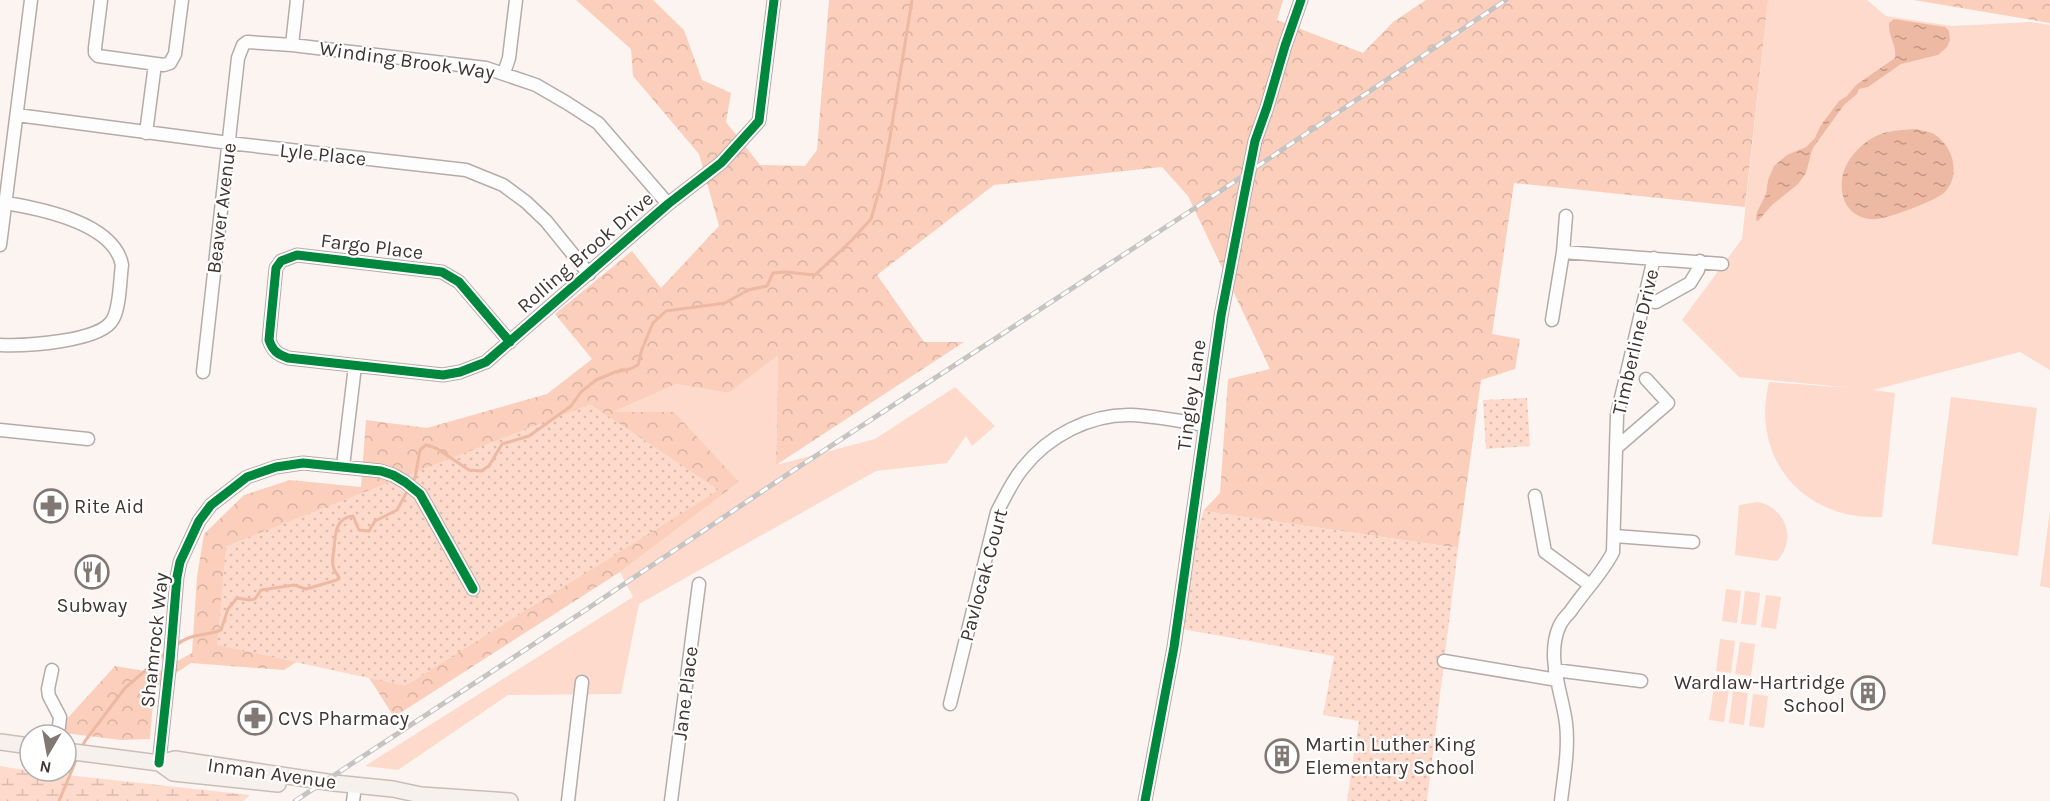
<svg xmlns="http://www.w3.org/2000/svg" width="2050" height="801" viewBox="0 0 2050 801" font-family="Karla,sans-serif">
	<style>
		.green { fill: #fddacb }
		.forest { fill: url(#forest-crowns) }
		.wetland { fill: url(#wetland-marsh) }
		.park { fill: url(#park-dots) }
		.water { fill: url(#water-ripples) }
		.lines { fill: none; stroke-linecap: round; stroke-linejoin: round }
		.stream { stroke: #eeb9a2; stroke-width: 3 }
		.minor-casing { stroke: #b5aca9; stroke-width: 15 }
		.major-casing { stroke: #cabdb7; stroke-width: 18 }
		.minor { stroke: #fefdfd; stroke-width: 12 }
		.major { stroke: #f7f1ee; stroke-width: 15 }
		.rail-casing { stroke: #c6c4c2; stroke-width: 5 }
		.rail { stroke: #fff; stroke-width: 3; stroke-dasharray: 9; stroke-linecap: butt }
		.cycleway-casing { stroke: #fff; stroke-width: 13 }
		.cycleway { stroke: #00873e; stroke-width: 9 }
		.labels { text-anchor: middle; stroke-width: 4.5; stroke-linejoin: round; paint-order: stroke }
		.street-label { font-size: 20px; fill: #403530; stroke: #fff }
		.poi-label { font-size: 20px; fill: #403530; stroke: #fff; text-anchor: start }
	</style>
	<defs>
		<pattern id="forest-crowns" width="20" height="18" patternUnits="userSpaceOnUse" patternTransform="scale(1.5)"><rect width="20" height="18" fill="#fbcfbc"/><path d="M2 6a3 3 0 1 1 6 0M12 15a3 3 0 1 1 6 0" fill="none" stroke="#d8b2a2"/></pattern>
		<pattern id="wetland-marsh" width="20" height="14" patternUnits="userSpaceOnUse" patternTransform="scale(1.5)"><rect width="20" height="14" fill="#fddacb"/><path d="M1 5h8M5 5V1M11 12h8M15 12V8" fill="none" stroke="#dabcaf"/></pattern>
		<pattern id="park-dots" width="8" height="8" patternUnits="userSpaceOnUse" patternTransform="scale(1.5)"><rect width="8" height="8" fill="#fddacb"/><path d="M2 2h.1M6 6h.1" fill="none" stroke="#dabcaf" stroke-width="1.8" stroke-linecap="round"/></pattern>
		<pattern id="water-ripples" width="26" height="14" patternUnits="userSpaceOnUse" patternTransform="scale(1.5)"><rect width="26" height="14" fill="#eeb9a2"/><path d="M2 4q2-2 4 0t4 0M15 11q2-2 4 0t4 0" fill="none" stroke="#c29784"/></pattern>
	</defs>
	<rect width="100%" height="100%" fill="#fbf4f1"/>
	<path class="green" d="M1768,0H1867L1886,16L1952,26L2031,22L2050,25V370L2020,352L1873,390L1895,393L1882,517C1804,521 1750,459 1769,382L1853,388L1739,377L1682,320L1742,239Z
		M778,354L776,465L875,439L955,387L995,426L972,446L966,436L947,463L876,471L639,604L621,694L508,695L398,770L365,766L633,597L620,572L739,482L610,412L676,384L729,393Z
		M1951,397L2037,408L2018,556L1932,544Z
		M1758,502C1786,508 1797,539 1777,561L1735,555L1739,505Z
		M2050,510V588L2040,586Z
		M1726,589L1741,591L1737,623L1722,621Z
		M1745,591L1760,593L1756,625L1741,624Z
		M1766,595L1781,597L1776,629L1761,627Z
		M1720,639L1735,641L1731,673L1716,671Z
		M1740,642L1755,644L1751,676L1735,674Z
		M1714,688L1729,690L1724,722L1709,720Z
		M1733,691L1748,693L1744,725L1729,723Z
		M1753,694L1768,696L1764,728L1749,726Z"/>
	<path class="forest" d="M576,0H653L684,30L702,80L731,93L726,122L760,165L805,166L817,150L829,0H1283L1277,20L1363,53L1393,22L1426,0H1768L1745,207L1514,183L1492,334L1520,339L1515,369L1481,380L1458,548L1203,511L1220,493L1228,379L1270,369L1188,196L1162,167L994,185L877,275L924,342H964L776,465L778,355L729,393L676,384L612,412H674L739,482L620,572L394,717L363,668L313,651L284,670L191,663L154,688L150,739L121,740L64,733L65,721L115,666L156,673L192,653L197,577L204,534L244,495L290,480L361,487L366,420L427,428L547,394L592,359L555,314L632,251L661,288L719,226L699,154L633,76L631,49Z
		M1914,0H2050V23Z"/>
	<path class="wetland" d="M0,766L30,771L250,795L243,801H0Z"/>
	<path class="park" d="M1527,398L1530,446L1486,449L1483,400Z
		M590,404L719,490L405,686L217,645L226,546Z
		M1203,511L1458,548L1427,801H1347L1359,721L1323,715L1334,656L1176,628Z"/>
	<path class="water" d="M1894,19L1945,27L1949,31L1950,40L1947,47L1938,55L1901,64L1868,87L1859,89L1857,94L1844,105L1815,145L1812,150L1806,173L1798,184L1772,205L1758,221L1756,220L1757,212L1766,194L1768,180L1774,166L1787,155L1806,147L1815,138L1821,125L1839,101L1847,96L1856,85L1895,58C1897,46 1888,36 1889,23Z
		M1916,129C1922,131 1929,131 1934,134C1953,146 1962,175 1944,193C1935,201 1889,218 1876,219C1870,220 1864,218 1859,216C1852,213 1846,206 1844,199C1835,173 1853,148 1876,136C1889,130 1903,130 1916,129Z"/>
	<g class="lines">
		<path class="stream" d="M411,484L415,478L420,450L426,445L436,448L469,470L481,471L489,466L502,444L529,436L571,406L581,392L596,380L615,372L630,369L638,365L642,349L653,323L666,311L725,303L748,290L767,286L773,273L786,272L815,275L851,241L871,219L881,184L889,143L912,0
			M175,646C192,632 203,637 221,630L228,609L237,598L249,600L255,599L261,590L294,585L306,589L337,580L339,577C337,574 335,572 334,569C331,562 333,556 334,550C335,535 335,518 353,516L359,530L369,531L375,521L397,510L408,490
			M81,749L85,741L125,688L167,652
			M59,801L77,758"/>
		<g class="minor-casing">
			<path id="minor" d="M101,0L95,48V53L98,56L164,65L170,63L175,54L182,0
				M292,45L297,0
				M504,73L509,58L516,0
				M17,115L229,143L466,170L503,185L526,202L546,221L589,274
				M146,133L155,64
				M0,245L31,0
				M1563,252L1722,264
				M1644,300L1656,302L1690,283L1698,270L1700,261
				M1552,320L1563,252L1566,216
				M510,342L459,282L442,272L297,255L281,261L276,268L269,340C273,351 277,354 288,358L443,375L460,372L486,362L668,204L721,163L759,121L774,0
				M0,345C24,346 102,342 113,319C120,307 120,279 122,265C114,223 42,209 6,203
				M203,372L238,58L243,45L247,42L292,45L486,68L536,85L567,103L598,123L668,204
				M0,430L88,439
				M1616,448L1668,403L1646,379
				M343,466L355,366
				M1535,496L1545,552L1590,585
				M1615,536L1693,542
				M1444,661L1557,680
				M52,670L48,689L49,696L60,717L58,735
				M1555,670L1641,681
				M950,704L997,512C1005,497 1012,481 1023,468C1048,436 1090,414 1131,415C1156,416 1180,421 1204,425
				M159,763L170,661L177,577L180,562L199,521L211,505L247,477L276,467L303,463L381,471L393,475L405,482L420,494L473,589
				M353,801L354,794
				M568,801L582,682
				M671,801L699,584
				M1145,801L1174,647L1221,316L1244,196L1255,141L1267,107L1285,46L1301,0
				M1561,801C1564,775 1569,749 1566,723C1562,692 1546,658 1559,627C1561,622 1566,616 1570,612C1584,591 1602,574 1613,552L1617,415L1654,258"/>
		</g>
		<g class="major-casing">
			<path id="major" d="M0,742L30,746
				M66,751L159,763L175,759L334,783L393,789L421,795L510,801
				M159,763L173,773L278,784"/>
		</g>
		<use href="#minor" class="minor"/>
		<use href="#major" class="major"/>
		<g class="rail-casing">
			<path id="rail" d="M295,801L584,611L791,472L1198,206L1506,0"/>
		</g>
		<use href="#rail" class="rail"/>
		<g class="cycleway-casing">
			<path id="cycleway" d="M510,342L459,282L442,272L297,255L281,261L276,268L269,340C273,351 277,354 288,358L443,375L460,372L486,362L668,204L721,163L759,121L774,0
				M159,763L170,661L177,577L180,562L199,521L211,505L247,477L276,467L303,463L381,471L393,475L405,482L420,494L473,589
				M1145,801L1174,647L1221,316L1244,196L1255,141L1267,107L1285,46L1301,0"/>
		</g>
		<use href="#cycleway" class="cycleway"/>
	</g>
	<defs>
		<g id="pharmacy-ring" transform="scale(1.725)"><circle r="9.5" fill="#fff" stroke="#817874" stroke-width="1.5"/><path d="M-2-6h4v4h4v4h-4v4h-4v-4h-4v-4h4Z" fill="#817874"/></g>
		<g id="restaurant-ring" transform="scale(1.725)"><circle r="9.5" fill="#fff" stroke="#817874" stroke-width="1.5"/><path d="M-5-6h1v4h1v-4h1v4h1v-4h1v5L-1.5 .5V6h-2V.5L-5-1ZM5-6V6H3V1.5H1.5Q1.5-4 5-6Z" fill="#817874"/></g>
		<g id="building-ring" transform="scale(1.725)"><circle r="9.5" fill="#fff" stroke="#817874" stroke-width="1.5"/><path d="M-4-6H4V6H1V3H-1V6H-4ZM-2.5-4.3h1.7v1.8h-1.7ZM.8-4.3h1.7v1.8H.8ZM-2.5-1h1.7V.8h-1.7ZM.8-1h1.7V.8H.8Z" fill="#817874"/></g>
	</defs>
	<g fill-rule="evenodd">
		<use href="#pharmacy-ring" x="51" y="506"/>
		<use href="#restaurant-ring" x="92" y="572"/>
		<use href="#building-ring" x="1868" y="693"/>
		<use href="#pharmacy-ring" x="255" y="718"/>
		<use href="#building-ring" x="1282" y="756"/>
	</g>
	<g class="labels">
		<g class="street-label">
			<text transform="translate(407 60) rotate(8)" y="7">Winding Brook Way</text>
			<text transform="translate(323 154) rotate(6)" y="7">Lyle Place</text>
			<text transform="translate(221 208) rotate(-83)" y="7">Beaver Avenue</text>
			<text transform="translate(372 246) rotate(7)" y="7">Fargo Place</text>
			<text transform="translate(585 252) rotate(-41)" y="7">Rolling Brook Drive</text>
			<text transform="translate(1635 342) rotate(-77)" y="7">Timberline Drive</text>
			<text transform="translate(1191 395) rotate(-82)" y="7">Tingley Lane</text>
			<text transform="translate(983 575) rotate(-75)" y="7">Pavlocak Court</text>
			<text transform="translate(154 640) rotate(-84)" y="7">Shamrock Way</text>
			<text transform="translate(685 693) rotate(-83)" y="7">Jane Place</text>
			<text transform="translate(272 773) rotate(8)" y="7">Inman Avenue</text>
		</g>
		<g class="poi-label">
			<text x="74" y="513">Rite Aid</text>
			<text x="92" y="612" text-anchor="middle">Subway</text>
			<text x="1845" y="689" text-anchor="end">Wardlaw-Hartridge<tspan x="1845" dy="23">School</tspan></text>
			<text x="278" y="725">CVS Pharmacy</text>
			<text x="1305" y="751">Martin Luther King<tspan x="1305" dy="23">Elementary School</tspan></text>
		</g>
	</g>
	<g transform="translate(48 753) rotate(190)"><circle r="28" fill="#ffffff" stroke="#b3aeac" stroke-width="1.5"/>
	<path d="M0-4.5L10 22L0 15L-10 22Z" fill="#817874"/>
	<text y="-9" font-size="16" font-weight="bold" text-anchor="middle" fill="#403530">N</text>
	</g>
</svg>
